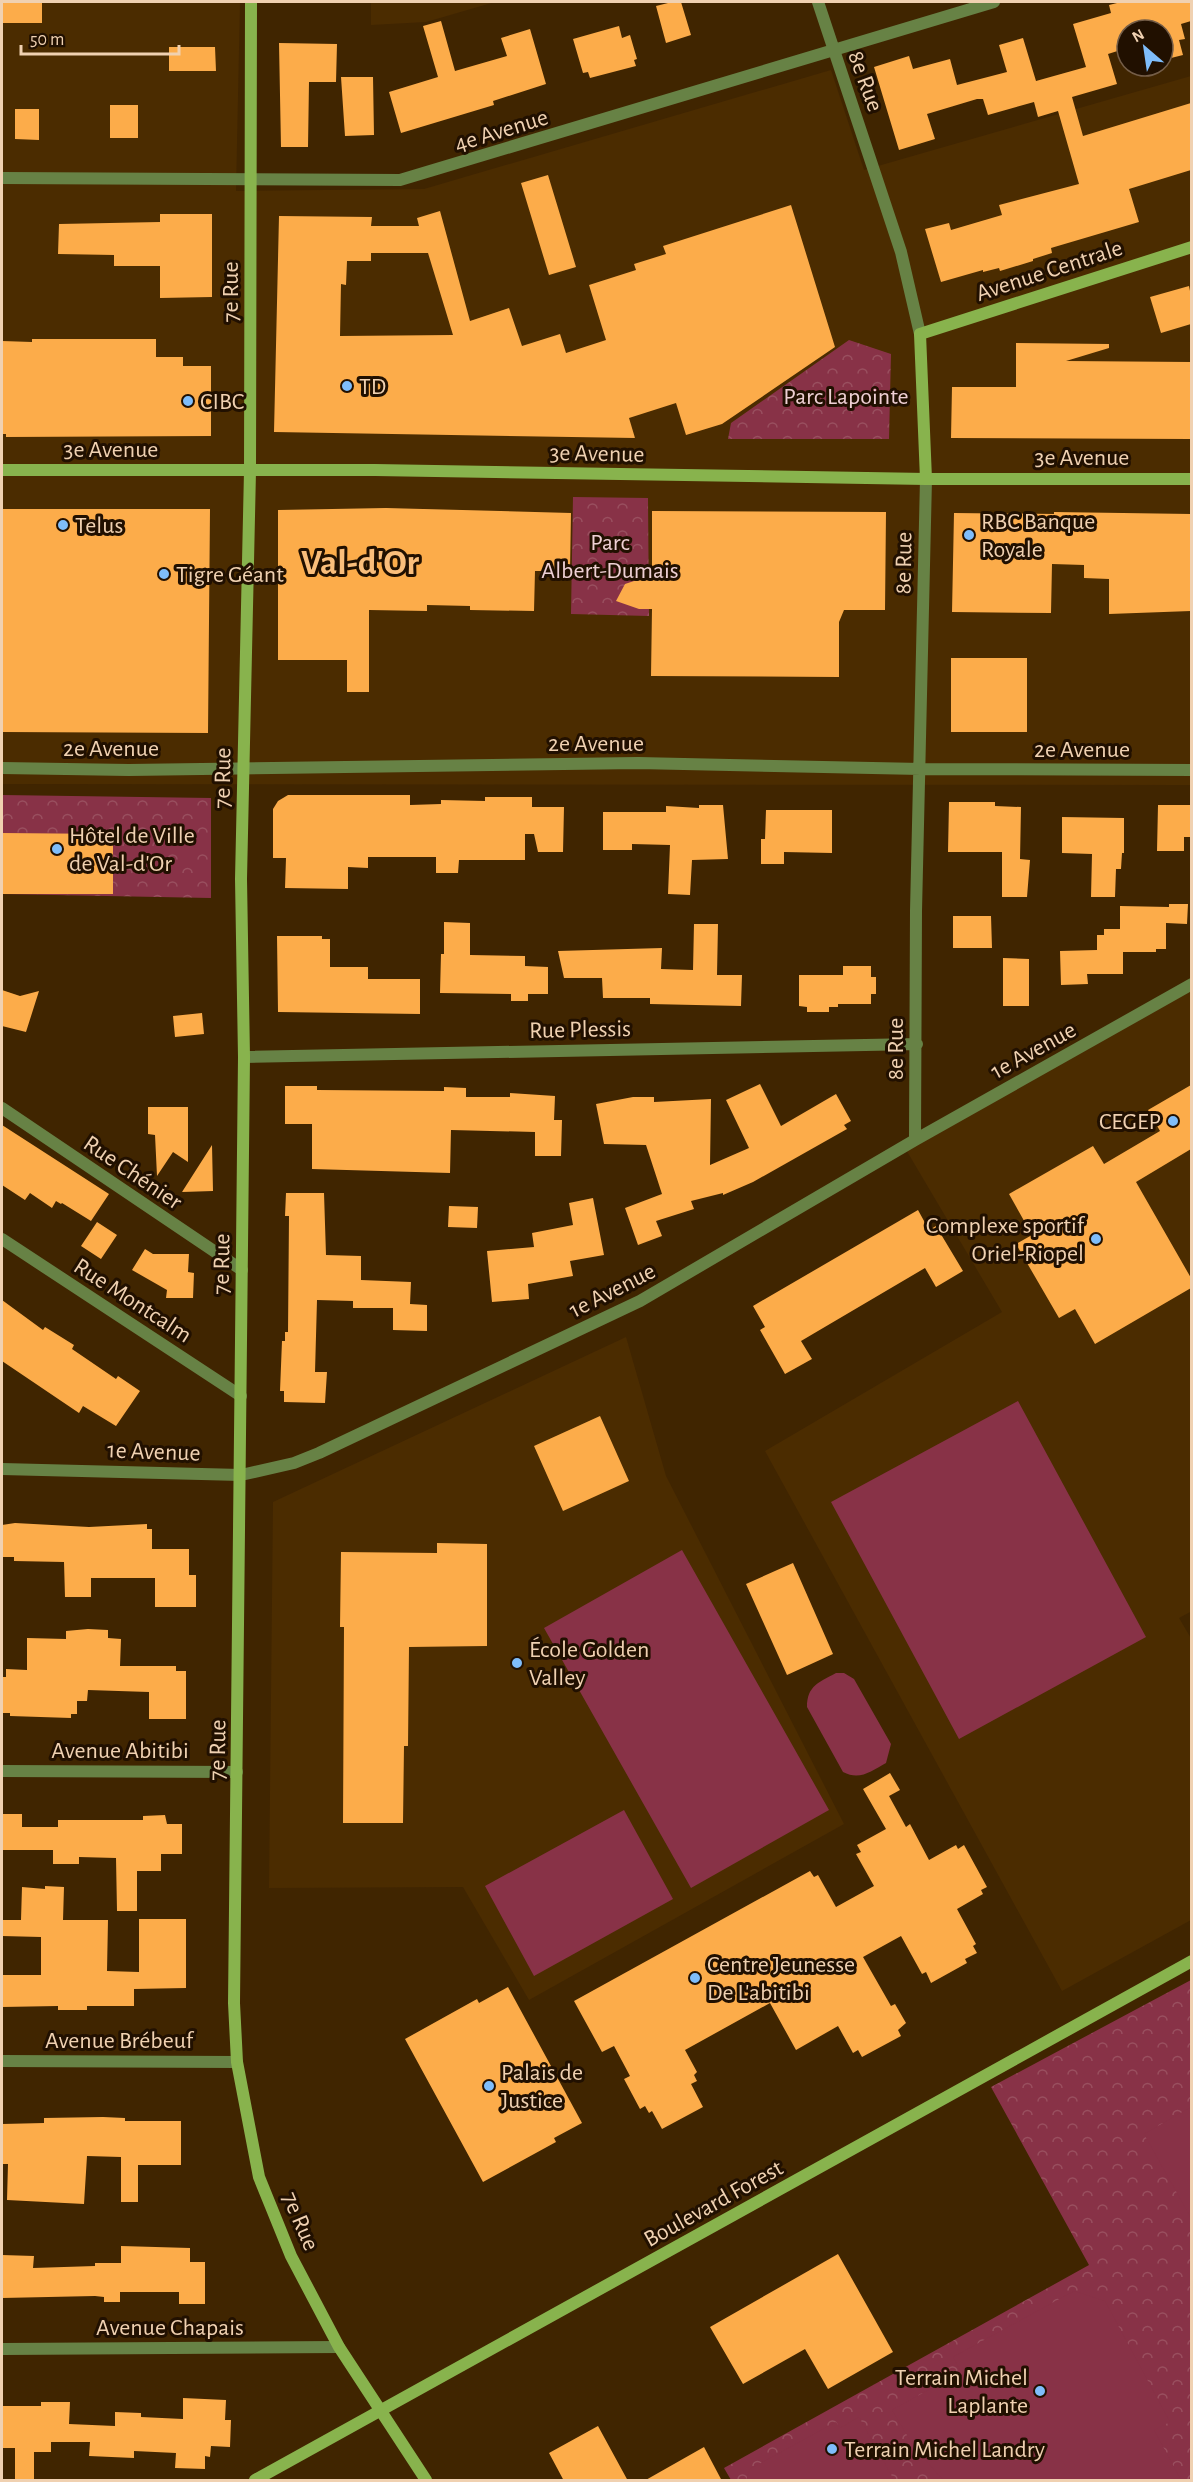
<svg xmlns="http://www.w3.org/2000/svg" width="1193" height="2482" viewBox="0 0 1193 2482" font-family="'Alegreya Sans',sans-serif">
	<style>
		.built { fill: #4b2c00 }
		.park { fill: url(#park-crowns) }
		.garden { fill: #883247 }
		.building { fill: #fcac4a; fill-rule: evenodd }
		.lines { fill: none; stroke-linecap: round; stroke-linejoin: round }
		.street { stroke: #678245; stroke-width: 12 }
		.secondary { stroke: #88b34d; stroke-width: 12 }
		.poi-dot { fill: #7fbdfa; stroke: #211000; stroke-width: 2 }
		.labels { text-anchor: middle; stroke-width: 6; stroke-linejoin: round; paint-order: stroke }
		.street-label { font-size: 24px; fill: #f0d1b1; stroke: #211000 }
		.poi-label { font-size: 24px; fill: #f0d1b1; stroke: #211000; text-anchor: start }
		.park-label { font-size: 24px; fill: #efd0d4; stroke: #211000 }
		.town-label { font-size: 36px; font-weight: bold; fill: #fabe7b; stroke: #211000 }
	</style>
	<defs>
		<pattern id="park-crowns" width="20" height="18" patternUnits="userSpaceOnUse" patternTransform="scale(1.5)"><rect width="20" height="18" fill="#883247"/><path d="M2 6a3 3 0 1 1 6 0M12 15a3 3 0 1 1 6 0" fill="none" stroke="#994f5f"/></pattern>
	</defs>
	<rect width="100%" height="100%" fill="#402500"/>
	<path class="built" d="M2,2H240L236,191L424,189L831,70L864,170L1191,76V785L2,784Z
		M371,2H495L426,22L371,25Z
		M1191,985L1192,1611L1179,1618L1192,1640L1191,1920L1062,1991L765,1451L1002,1312L905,1148Z
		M626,1337L666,1476L844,1824L529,2000L463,1887L269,1888L273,1502Z"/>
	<path class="park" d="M849,340L891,354L889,439H728L731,423Z
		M573,497L648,498L649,616L571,614Z
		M2,795L211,798V898L2,894Z
		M1191,1980V2480H731L724,2468L1089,2265L991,2087Z"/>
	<path class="garden" d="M1018,1401L1146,1637L959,1739L831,1502Z
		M682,1550L829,1810L691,1888L544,1628Z
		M836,1673H844L854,1679L891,1744L886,1763C871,1771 860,1781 843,1772L807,1707C807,1686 819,1682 836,1673Z
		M624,1810L673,1899L534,1976L485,1886Z
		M1191,2107V2218L1144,2134Z
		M1074,2291L1105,2301L1170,2422L1154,2430L1181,2480H943L914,2447L892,2410L961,2372L953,2357Z
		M859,2417L894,2480H746L750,2469L836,2422L840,2428Z"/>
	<path class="building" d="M2,2H42V23H2Z
		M672,2H681L691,35L666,43L656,6Z
		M1121,2H1191V21L1181,24L1185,39L1179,40L1183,55L1163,60V30H1127V48L1108,54L1117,84L1072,97L1083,136L1191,103V170L1129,189L1139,222L1051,248L1052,253L1033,259V261L1000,271L999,268L983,272V270L941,282L925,229L949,223L951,230L1002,215L999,205L1079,184L1058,111L1038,117L1034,102L988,115L983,99H977L927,114L935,139L899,150L874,67L909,56L913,69L950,59L957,85L1007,72L999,45L1023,38L1036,81L1086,67L1073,24L1111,13L1109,5Z
		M441,21L455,71L507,56L501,38L530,29L546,84L493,101L494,105L401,133L389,92L438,77L423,26Z
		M619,26L622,38L630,35L637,59L634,60L636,66L590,78L588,72L583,73L573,39Z
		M279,43L337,44L336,82H309L308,147H281Z
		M169,47H215L216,71H169Z
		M341,77H373L374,135L345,136Z
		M110,105H138V138H110Z
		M15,109H39V140L15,139Z
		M548,175L576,267L549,275L521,183Z
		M791,205L835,347L722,424L686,435L676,403L629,418L635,438L274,432L279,216L372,217L371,226H419L417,218L440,211L470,321L509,308L522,346L560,334L566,353L606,340L589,285L636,270L634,264L666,254L663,246ZM371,253H428L453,335L340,336L341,284L346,285L347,261H371Z
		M160,214H212V297L160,298V266H114V255L58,254L59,224L160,222Z
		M1189,286L1191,296V324L1161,333L1150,297Z
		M32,339H156V357H183V366H211V436L6,437V434H2V341L32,342Z
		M1016,343L1109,344V348L1066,361L1191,362V439L951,438L952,387H1016Z
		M386,508L571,513L570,571H535L534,611L470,610V606L427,605V611L369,610V692H347V660H278V510Z
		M2,509H210L208,733L2,732Z
		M652,511L886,512L885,610H844L839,622V677L651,676L652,609H639L616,601L625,584L652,575Z
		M1054,512L1191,514V611L1109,614V579L1084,578V565L1052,564L1051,613L952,612L954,513L1054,514Z
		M951,658H1027V732H951Z
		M288,795H410V805L441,804V800L485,801V797H532V807H564L563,852H538L534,834H525V860H459L458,873H436V857H368V868L348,867V889L285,888L286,858H273V809L278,801Z
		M949,802H995V806L1021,807L1020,859L1030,860L1027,897H1002V852H948Z
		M699,805H723L728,859L692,860L690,895L668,894L670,845L632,844V850H603V812H666V806L699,808Z
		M1158,805H1191V837H1184V851H1157Z
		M766,810H832V853L784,852V864H761V839H765Z
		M1062,817L1124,818V853H1122L1121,869H1116L1115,897H1091L1092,854L1062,853Z
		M2,833L113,834V894H2Z
		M1169,904H1188L1187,924L1166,923V949H1156V952H1123V974H1087L1088,984L1061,985L1060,951L1097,950V935H1104V929H1120V906L1169,907Z
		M953,916H991L992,948H953Z
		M444,922L470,923V955L525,956V966L548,967V994H528V1001H511V994L440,993L441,954H444Z
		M694,924H718L717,975H742L741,1006L650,1004V998H603L602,978H564L558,951L662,948L661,969L693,970Z
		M277,936H322V939H330V967H368V979H420V1014L278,1012Z
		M1003,958L1029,959V1006H1003Z
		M843,966H871V977H876V994H871V1004H838V1007H829V1012H807V1007L799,1006V975H843Z
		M2,990L20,996L39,991L26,1032L2,1026Z
		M202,1013L204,1034L175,1037L173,1016Z
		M760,1084L781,1126L836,1094L851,1121L844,1125L847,1129L753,1182L723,1195V1193L691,1201L694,1209L656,1221L662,1236L638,1245L625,1208L662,1194L646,1145L604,1144L596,1104L633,1097H654V1102L711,1099L710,1165L749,1148L726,1100Z
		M1191,1085V1149L1136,1182L1191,1278V1288L1095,1344L1075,1309L1059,1318L1016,1244L1032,1235L1009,1194L1093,1146L1104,1164L1160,1131L1148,1110Z
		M285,1086H317V1090L444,1091V1087L466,1088V1097H510V1093L555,1096L554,1120H562L561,1156H535V1132L451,1130L450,1173L312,1169V1124H285Z
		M148,1107H188V1162L173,1152L157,1176L155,1135L148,1134Z
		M2,1125L109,1194L91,1221L62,1203L61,1204L56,1201L52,1208L30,1193L25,1200L2,1185Z
		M212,1145L213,1191L182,1192Z
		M286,1193H324L326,1255L361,1256V1280L411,1282L410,1304L427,1305V1331L393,1330V1308H353V1301L317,1300L315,1372H327L325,1403L284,1402V1391H280L282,1341H285V1332H288L289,1216H285Z
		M593,1198L604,1255L570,1261L573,1276L528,1284L529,1299L492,1302L487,1251L534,1247L532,1233L573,1225L569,1203Z
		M449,1206L478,1207L477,1228L448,1227Z
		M918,1210L929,1230L936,1226L963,1271L936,1287L925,1268L801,1341L812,1359L785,1374L760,1330L765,1327L753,1306Z
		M97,1222L117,1235L101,1259L81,1246Z
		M145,1249L153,1254H189L188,1272L194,1273L193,1298H166L167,1290L132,1270Z
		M2,1300L43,1330L45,1327L74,1345L72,1349L116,1379L118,1376L140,1391L116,1426L83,1406L79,1413L2,1361Z
		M600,1416L629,1481L563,1511L534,1446Z
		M15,1523L89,1527L147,1524V1529H152V1549H189V1575H196V1607H155V1578H91V1597H65L64,1562L14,1561V1557H2V1525Z
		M437,1543L487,1544V1646L409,1647L408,1746H404L403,1823H343L344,1627H340L341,1552L437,1553Z
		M793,1563L833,1654L787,1675L746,1584Z
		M88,1629L108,1630V1638L121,1639L120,1666H176V1671H186V1719H149V1692L88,1690L87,1701H77V1714H71V1718L10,1716V1713H3L2,1677H6V1669L27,1670V1638L66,1639V1631Z
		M890,1773L900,1790L889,1796L906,1827L910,1824L929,1860L956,1845L958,1849L964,1845L987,1887L981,1890L983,1894L957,1909L976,1944L973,1946L977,1953L965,1959L967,1963L931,1983L926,1972L922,1974L901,1936L863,1957L891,2006L895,2004L906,2023L898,2030L901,2036L862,2057L858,2050L853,2053L838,2026L796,2050L770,2003L685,2050L697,2072L694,2075L697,2081L691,2084L703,2107L662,2129L652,2111L649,2113L645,2106L640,2109L624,2079L630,2076L614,2046L602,2052L574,2001L810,1871L814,1877L818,1875L836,1907L874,1886L856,1854L861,1852L857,1845L886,1829L863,1789Z
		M2,1814H22V1827H58V1820H143V1816L165,1815L167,1824H182V1854H161V1871H137V1911H117L116,1858L79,1857V1864H53V1850H2Z
		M45,1886L64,1887L63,1920H108L107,1971L139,1972V1919H186V1988L134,1989V2006H87V2010H58V2006L2,2007V1975H41V1937L2,1936V1920H21L22,1887L45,1889Z
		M508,1987L582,2123L554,2138L556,2142L483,2182L405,2039L477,1999L479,2003Z
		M103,2117L125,2118V2121H181V2165H138V2202H121V2157L87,2156L84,2204L7,2200L8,2164H2V2124L44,2123V2118Z
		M121,2246L190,2248V2262H205V2304H179V2292H120V2302H104V2297L95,2296L2,2298V2255L34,2256L33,2268L95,2266V2263H121Z
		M838,2254L893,2352L828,2389L805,2349L743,2384L710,2327Z
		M183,2398L226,2400L225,2420H231L230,2447L211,2446L210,2457L205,2456V2469L175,2468L176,2453L134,2451V2458L89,2456L90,2442H51V2452H34V2481H15V2448H2V2406H41V2402H70L69,2424L115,2426V2412L141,2413V2417L183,2419Z
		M598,2426L628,2481H564L549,2453Z
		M704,2447L722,2481H644Z"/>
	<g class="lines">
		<path class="street" d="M818,2L901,252L920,334
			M2,178L400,180L994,2
			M2,768L129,770L638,763L921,769L1192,770
			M244,1057L917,1044
			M2,1108L242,1270
			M915,1140L916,911L926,479
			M2,1239L241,1396
			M2,1469L241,1475L294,1463L319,1453L640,1301L915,1140L1192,984
			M2,1771L237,1772
			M2,2061L237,2062
			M2,2349L339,2347"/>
		<path class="secondary" d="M251,2L250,471L241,879L244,1057L234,2003L237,2062L259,2177L274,2214L291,2256L339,2347L426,2480
			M2,470H375L926,479H1192
			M926,479L920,334L1192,247
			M255,2480L1192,1961"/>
	</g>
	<g class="poi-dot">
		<circle cx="347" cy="386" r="6"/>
		<circle cx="188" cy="401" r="6"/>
		<circle cx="63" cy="525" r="6"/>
		<circle cx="969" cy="535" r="6"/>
		<circle cx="164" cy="574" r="6"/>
		<circle cx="57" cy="849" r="6"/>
		<circle cx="1173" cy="1121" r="6"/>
		<circle cx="1096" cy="1239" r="6"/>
		<circle cx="517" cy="1663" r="6"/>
		<circle cx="695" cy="1978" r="6"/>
		<circle cx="489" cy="2086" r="6"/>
		<circle cx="1040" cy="2391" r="6"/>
		<circle cx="832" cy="2449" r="6"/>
	</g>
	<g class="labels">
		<g class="street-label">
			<text transform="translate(866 81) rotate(70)" y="8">8e Rue</text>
			<text transform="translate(501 130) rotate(-17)" y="8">4e Avenue</text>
			<text transform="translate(1049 270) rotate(-18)" y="8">Avenue Centrale</text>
			<text transform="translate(230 292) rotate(-90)" y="8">7e Rue</text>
			<text x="111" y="457">3e Avenue</text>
			<text transform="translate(597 453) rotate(1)" y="8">3e Avenue</text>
			<text x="1082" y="465">3e Avenue</text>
			<text transform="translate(903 563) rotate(-89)" y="8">8e Rue</text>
			<text x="596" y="751">2e Avenue</text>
			<text x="111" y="756">2e Avenue</text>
			<text x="1082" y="757">2e Avenue</text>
			<text transform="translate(222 778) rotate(-89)" y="8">7e Rue</text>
			<text transform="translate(580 1029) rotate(-1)" y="8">Rue Plessis</text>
			<text transform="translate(895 1049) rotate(-90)" y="8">8e Rue</text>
			<text transform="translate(1033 1050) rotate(-29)" y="8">1e Avenue</text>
			<text transform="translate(133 1172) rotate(34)" y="8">Rue Chénier</text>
			<text transform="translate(221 1264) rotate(-89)" y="8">7e Rue</text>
			<text transform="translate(612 1290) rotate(-27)" y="8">1e Avenue</text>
			<text transform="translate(133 1300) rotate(33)" y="8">Rue Montcalm</text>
			<text transform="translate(154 1451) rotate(2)" y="8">1e Avenue</text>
			<text x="120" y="1758">Avenue Abitibi</text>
			<text transform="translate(217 1750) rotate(-89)" y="8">7e Rue</text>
			<text x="119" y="2048">Avenue Brébeuf</text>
			<text transform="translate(713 2203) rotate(-29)" y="8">Boulevard Forest</text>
			<text transform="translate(301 2221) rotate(67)" y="8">7e Rue</text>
			<text x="170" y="2335">Avenue Chapais</text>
		</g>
		<g class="poi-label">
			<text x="359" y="394">TD</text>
			<text x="200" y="409">CIBC</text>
			<text x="981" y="529">RBC Banque<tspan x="981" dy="28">Royale</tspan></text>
			<text x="75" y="533">Telus</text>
			<text x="176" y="582">Tigre Géant</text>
			<text x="69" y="843">Hôtel de Ville<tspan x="69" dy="28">de Val-d'Or</tspan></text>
			<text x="1161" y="1129" text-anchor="end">CEGEP</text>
			<text x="1084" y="1233" text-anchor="end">Complexe sportif<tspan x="1084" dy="28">Oriel-Riopel</tspan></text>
			<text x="529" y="1657">École Golden<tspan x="529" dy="28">Valley</tspan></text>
			<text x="707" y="1972">Centre Jeunesse<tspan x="707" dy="28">De L'abitibi</tspan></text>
			<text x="501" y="2080">Palais de<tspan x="501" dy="28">Justice</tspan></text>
			<text x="1028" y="2385" text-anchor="end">Terrain Michel<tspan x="1028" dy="28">Laplante</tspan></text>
			<text x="844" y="2457">Terrain Michel Landry</text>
		</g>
		<g class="park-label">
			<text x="846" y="404">Parc Lapointe</text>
			<text x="610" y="550">Parc<tspan x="610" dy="28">Albert-Dumais</tspan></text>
		</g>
		<g class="town-label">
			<text x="360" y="574">Val-d'Or</text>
		</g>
	</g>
	<rect width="1193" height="2482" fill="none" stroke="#f0d1b1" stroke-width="6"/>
	<g transform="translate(1145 48) rotate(331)"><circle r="28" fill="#211000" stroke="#745d47" stroke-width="1.5"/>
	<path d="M0-4.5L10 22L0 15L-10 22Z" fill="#7fbdfa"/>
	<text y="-9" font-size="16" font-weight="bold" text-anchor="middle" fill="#f0d1b1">N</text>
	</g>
	<path d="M21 45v9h158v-9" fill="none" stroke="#f0d1b1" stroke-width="3"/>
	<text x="30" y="45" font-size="18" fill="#f0d1b1" stroke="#211000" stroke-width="4.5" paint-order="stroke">50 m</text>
</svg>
